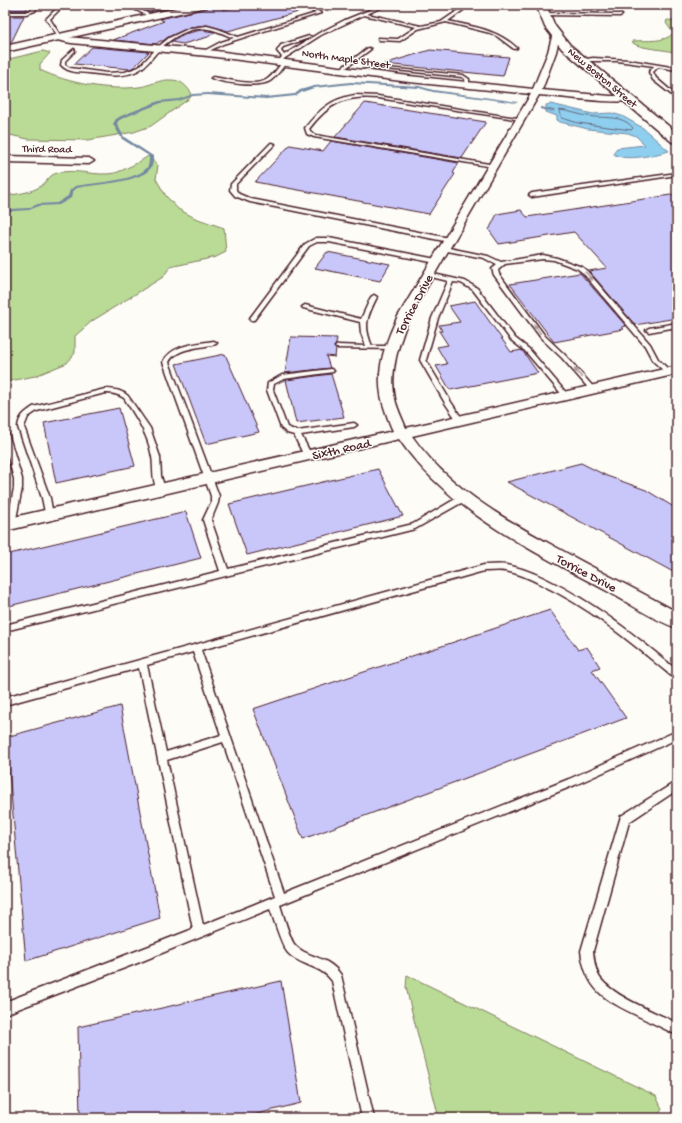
<svg xmlns="http://www.w3.org/2000/svg" width="682" height="1123" viewBox="0 0 682 1123" font-family="'Gochi Hand',sans-serif">
	<style>
		.green { fill: #b9db95; stroke: #827d60 }
		.water { fill: #8eceef; stroke: #7388a1 }
		.lines { fill: none; stroke-linecap: round; stroke-linejoin: round }
		.shore { stroke: #656579; stroke-width: 1 }
		.stream { fill: #7388a1; fill-rule: evenodd }
		.building { fill: #c9c6f9; stroke: #4a1f2b }
		.service-casing { stroke: #4a1f2b; stroke-width: 3 }
		.minor-casing { stroke: #4a1f2b; stroke-width: 3 }
		.secondary-casing { stroke: #4a1f2b; stroke-width: 3 }
		.service { fill: #fdfcf7; fill-rule: evenodd }
		.minor { fill: #fdfcf7; fill-rule: evenodd }
		.secondary { fill: #fdfcf7; fill-rule: evenodd }
		.oneway { fill: #ac999b }
		.labels { text-anchor: middle; stroke-width: 3; stroke-linejoin: round; paint-order: stroke }
		.far-street-label { font-size: 11px; fill: #4a1f2b; stroke: #fdfcf7 }
		.street-label { font-size: 13px; fill: #4a1f2b; stroke: #fdfcf7 }
	</style>
	<rect width="100%" height="100%" fill="#fdfcf7"/>
	<filter id="ink" filterUnits="userSpaceOnUse"><feTurbulence type="fractalNoise" baseFrequency=".025" numOctaves="2"/><feDisplacementMap in="SourceGraphic" scale="8" xChannelSelector="R" yChannelSelector="G"/><feConvolveMatrix kernelMatrix="1 2 1 2 8 2 1 2 1" color-interpolation-filters="sRGB"/></filter>
	<g filter="url(#ink)">
		<path class="green" d="M667,20L677,21V53C666,49 640,49 633,43L632,41H635C645,40 666,43 673,33L666,23Z
			M43,51L50,53L40,64V70C67,83 109,91 139,87C149,86 160,79 171,80C181,80 185,85 191,92L190,98L151,126L134,132L88,140L28,139L5,134V60Z
			M148,156L158,165L156,179L166,196L178,209L195,218L224,228L226,252L216,257L170,267L163,277L92,321L75,336V353L67,363L35,376L5,382V196C16,194 31,193 41,186C47,182 49,175 57,173C76,168 96,177 115,173C122,171 142,161 148,156Z
			M407,975L656,1096L662,1109L657,1118H439L410,1004L406,987Z"/>
		<path class="water" d="M551,104L593,114L611,113L622,116L643,128L669,151C656,155 624,162 614,154L615,150L617,148L645,145L636,136L628,133L588,129L560,122L557,120V116L546,112V105Z"/>
		<g class="lines">
			<path class="shore" d="M560,110C570,111 579,115 588,116C604,119 622,114 633,128L631,130L578,123L562,118Z"/>
			<path class="stream" d="M351,82L419,86L433,90L518,102L516,103L433,92L419,88L351,84L314,88L302,92L296,96L266,99L208,95L193,96L179,101L161,103L123,118L118,121L117,124L124,137L153,156C153,159 153,163 152,166C144,183 94,184 77,188L73,191L71,198L59,205L39,206L29,210L13,211L5,215V212L11,209L28,208L38,204L57,203L68,196L70,190L75,186C91,183 140,181 148,166C149,163 149,159 149,156L122,139L113,124L116,119L121,116L159,101L179,99L193,94L208,93L266,97L295,94L300,90L314,86Z
				M541,107L554,110L555,111L553,112L540,109V107Z"/>
		</g>
		<path class="building" d="M5,5H29L26,10H5Z
			M135,5H183L149,12Z
			M209,5H222L223,10L242,5H302L306,10L228,31L207,25L190,27L168,37L163,41H160L156,44L113,40L164,21L160,19L207,8Z
			M5,16H24L11,43L5,44Z
			M201,30L215,32L208,37L183,44L171,42L188,33Z
			M92,47H93L149,52L134,67L130,69L74,64Z
			M430,50L509,57L503,76L384,64Z
			M365,103L486,122L462,158L335,137Z
			M331,141L459,163L453,173L455,174L429,214L255,182L290,145L323,151Z
			M677,194V318L635,325L589,271L607,268L574,232L499,244L489,230L497,214L521,210L527,217Z
			M327,252L390,264L380,281L315,268Z
			M580,273L626,326L622,327L624,329L554,342L510,284Z
			M475,301L511,352L522,350L538,373L450,390L436,366L447,364L437,347L448,345L439,331H442L439,325L460,322L449,306Z
			M291,337L337,338L336,344L334,347L336,349L335,357L326,356L330,368L285,373Z
			M225,354L259,432L206,444L176,364Z
			M331,374L344,417L296,423L286,380Z
			M119,408L135,466L56,483L44,423Z
			M581,463L607,476L646,490L677,509V574L507,482Z
			M378,469L403,516L247,555L229,504Z
			M186,512L201,558L5,607V555Z
			M550,610L578,650L587,647L600,667L592,670L626,718L303,839L253,709Z
			M120,706L160,918L26,961L6,737Z
			M281,981L301,1103L241,1118H80L78,1027Z"/>
		<g class="lines">
			<g class="service-casing">
				<path id="service" d="M34,5H38L35,11L26,14H5V12H26L32,9Z
					M60,5H64L50,19L62,38L60,39L46,19Z
					M126,5H131L155,17L152,18Z
					M303,5H308L321,13L223,44L205,53L204,51L221,42L234,38C225,35 217,30 208,29C190,26 171,38 159,50C152,57 146,67 137,71C123,78 105,75 89,73C79,72 68,73 61,65L62,60L74,49L75,51L65,61V65L70,68L107,73L125,72L139,67L158,47L169,38L190,28L207,26L218,29L238,37L316,13Z
					M382,5H387L367,14L421,26L441,22L466,5H470L448,21C474,27 496,29 517,48L514,49L498,37L490,33L446,22L418,29L400,41L379,40L378,38L398,39L416,27L364,15L321,35L285,58L281,62L278,61L282,57L277,51L281,45L309,36L312,37L283,47L281,51L284,55L319,33L345,20Z
					M544,13L620,14L622,15L620,16L543,15Z
					M368,48L371,49L342,71H340V69Z
					M593,58L629,60L677,68V70L658,67L653,72L656,78L677,96V99L653,80L649,72L654,66L617,61H581L579,60Z
					M284,61L287,62C282,68 277,76 270,81C259,88 222,83 211,78L213,77C227,79 254,87 266,80C273,76 278,67 284,61Z
					M375,67L463,75L469,79V85L466,86L465,79L462,77L386,69H375L358,73L356,72Z
					M355,95L378,96L523,119L521,120L378,98C345,95 329,103 309,129L311,132L315,135L495,165V166L493,167L314,137L307,134L305,128C320,109 331,99 355,95Z
					M271,143L275,144L236,184V190L239,194L251,199L449,238L452,240L449,242L250,202L235,196L230,190L231,184Z
					M677,173V175L532,197L529,195L532,193Z
					M329,238L436,259L439,261L436,263L329,242H317L309,246L254,320H250V318L305,244L316,238Z
					M444,247L488,256L501,262L543,255L557,258L582,267L587,271L650,344L658,359L671,372L670,373H666L653,361L645,346L583,273L578,269L554,260L543,259L505,264L498,270L499,274L545,336L566,356L596,390L593,392L591,391L562,358L541,338L494,275L492,269L497,265L484,258L442,250L441,249Z
					M429,273L465,281L477,288L515,338L529,349L568,395V397H564L525,351L511,340L473,290L461,283L453,282L438,318L426,360L451,402L463,420L460,422H458L445,403L420,360L432,318L448,281L427,276V274Z
					M374,295L377,297C367,317 363,325 372,346H391L393,347V349L336,348L335,347L338,345L366,346L361,333L360,322L303,308L302,307L305,305L361,319L371,297Z
					M677,323V327L649,332L646,330L649,328Z
					M214,341L217,343L216,344C201,348 177,347 169,362L219,496L218,503L211,520L228,569L413,524L462,495H468L469,497L468,499L415,529L5,631V625L220,571L203,520L211,503V496L163,362C172,344 196,344 214,341Z
					M331,369L334,371L333,372L284,379L274,384L273,390L287,427L297,431L354,423L357,425L354,427L301,435L312,456L308,458L304,456L294,435L287,433L281,428L267,390L268,383L282,375Z
					M105,389C113,389 122,390 128,396L150,428L160,457L161,476L165,489L161,492C151,488 154,466 152,457C148,434 136,417 124,398C118,394 112,393 105,393L37,411L28,417L24,427L50,498L53,515L49,518L46,517L42,498L18,427C19,417 24,413 33,407Z
					M5,431L8,433L22,479V488L15,524L11,527L7,524L14,488V479L5,446Z
					M484,565C491,565 499,564 506,565C519,567 534,573 546,579C594,602 636,636 677,670V679L674,678C633,644 591,608 542,585C531,579 518,573 505,571C499,570 491,571 484,571L201,650L284,893L569,779L677,731V739L575,785L280,905C283,914 289,936 294,944C305,958 328,955 341,975L374,1118H362L332,981C321,965 300,966 288,953C281,945 274,919 270,909L135,964L5,1014V1002L193,929L139,668L5,705V697ZM193,652L221,735L166,752L147,665ZM223,742L275,896L203,925L167,760Z
					M677,781V790L629,822L593,951C594,960 595,970 600,978C614,997 655,1012 677,1023V1035C664,1029 651,1022 638,1016C605,1000 586,990 581,951L621,816Z"/>
			</g>
			<g class="minor-casing">
				<path id="minor" d="M553,33H556L560,35L556,52L542,90L610,96H629L634,99C626,106 554,96 539,95L409,318C399,343 389,371 395,399C397,408 402,418 406,428L677,366V374L412,436C446,485 500,517 552,545C593,568 635,589 677,612V628C655,621 629,603 607,591C533,551 448,511 399,439L5,531V519L393,431C390,425 388,419 386,413C373,379 382,350 397,318L531,94L409,82L208,56L71,43L57,40L56,38L57,36L208,50L409,76L533,89L548,52Z
					M5,156L89,158L94,161L89,164L5,162Z"/>
			</g>
			<g class="secondary-casing">
				<path id="secondary" d="M190,5H208L207,7L5,52V46Z
					M536,5H546L555,26L570,45L677,133V143L672,142L562,49L545,27Z"/>
			</g>
			<use href="#service" class="service"/>
			<use href="#minor" class="minor"/>
			<use href="#secondary" class="secondary"/>
		</g>
		<defs><path id="oneway-solid" d="M-6-.8H1V-3.2L6.5 0L1 3.2V.8H-6Z"/></defs>
		<g class="oneway">
			<use href="#oneway-solid" transform="translate(589 276) rotate(49)"/>
			<use href="#oneway-solid" transform="translate(537 329) rotate(-127)"/>
			<use href="#oneway-solid" transform="translate(578 373) rotate(-132)"/>
		</g>
	</g>
	<g class="labels">
		<g class="far-street-label">
			<text transform="translate(346 58) rotate(8)" y="4">North Maple Street</text>
			<text transform="translate(603 77) rotate(40)" y="4">New Boston Street</text>
			<text transform="translate(47 148) rotate(1)" y="4">Third Road</text>
		</g>
		<g class="street-label">
			<text transform="translate(413 304) rotate(-62)" y="5">Torrice Drive</text>
			<text transform="translate(341 448) rotate(-13)" y="5">Sixth Road</text>
			<text transform="translate(587 572) rotate(28)" y="5">Torrice Drive</text>
		</g>
	</g>
	<rect width="682" height="1123" fill="none" stroke="#fdfcf7" stroke-width="20"/>
	<rect x="10" y="10" width="662" height="1103" fill="none" stroke="#4a1f2b" stroke-width="1.5" filter="url(#ink)"/>
</svg>
